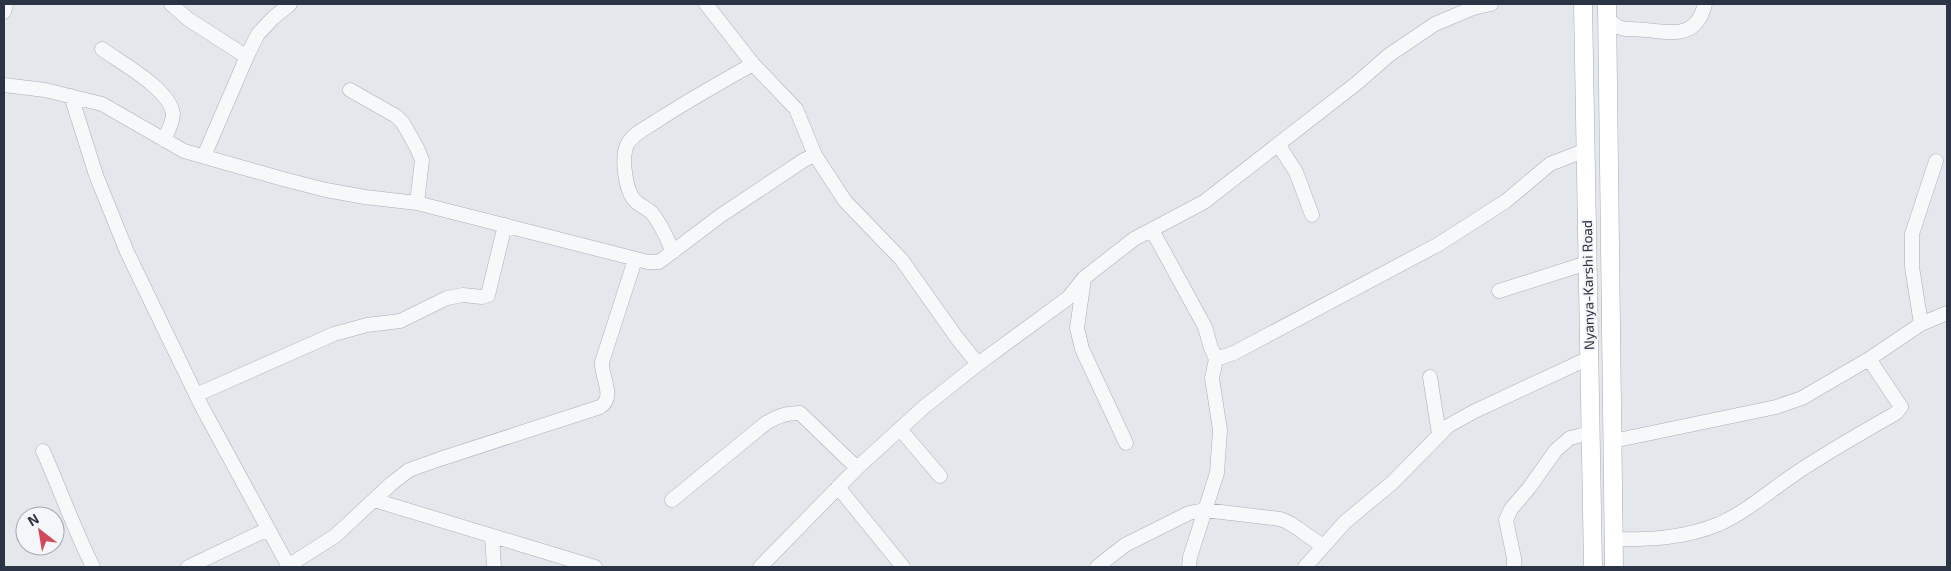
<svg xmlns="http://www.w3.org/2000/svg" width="1951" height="571" viewBox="0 0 1951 571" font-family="'Exo 2',sans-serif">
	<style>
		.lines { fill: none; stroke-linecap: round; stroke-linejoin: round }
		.minor-casing { stroke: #a9aeb7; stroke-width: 15 }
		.major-casing { stroke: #a3abb8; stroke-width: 19 }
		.minor { stroke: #f7f8fa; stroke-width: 14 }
		.major { stroke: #fff; stroke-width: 18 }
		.labels { text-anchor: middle; stroke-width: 4; stroke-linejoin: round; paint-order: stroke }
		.street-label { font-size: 14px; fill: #2b3445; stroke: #f4f6f9 }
	</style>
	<rect width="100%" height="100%" fill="#e4e7ec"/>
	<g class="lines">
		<g class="minor-casing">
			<path id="minor" d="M171,4L188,19L247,57
				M706,4L753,64L796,109L815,155L845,201L901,259L957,338L978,364
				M4,12L6,4
				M1607,19L1618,27L1625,29C1659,27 1694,48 1705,4
				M102,49C121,63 170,89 173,114C173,122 167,133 164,140
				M4,85L45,90L102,104L184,151L283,179L326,190L365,197L417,203L648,262H659L720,216L804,160L815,155
				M350,90L396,116L403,123L417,148L422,160L417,203
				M71,96L96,175L127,252L202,407L289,567
				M1278,144L1296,172L1312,215
				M204,156L248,54L258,34L273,18L290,4
				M1152,230L1205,327L1211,348L1216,359L1234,353L1439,244L1506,201L1550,164L1586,150
				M673,252C667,239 661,223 651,212C644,206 635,204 631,195C625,183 621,155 628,143C635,132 648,127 658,120C689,100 721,82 753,64
				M1084,279L1077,328L1082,349L1126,443
				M1499,291L1587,263
				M1921,324L1912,267V234L1936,161
				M1430,377L1439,434
				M196,395L334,334L367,325L400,321L447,298L463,295L482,297L488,295L505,225
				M900,429L940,476
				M1613,441L1776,407L1802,398L1869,359L1921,324L1947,313
				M43,451C60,489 74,529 93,567
				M838,487L903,567
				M374,500L595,567
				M672,500L766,423C778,416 786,413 800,413L857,468
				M492,536L494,567
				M1614,539C1650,540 1685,538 1719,524C1744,513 1766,494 1789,478C1823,454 1860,434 1896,413L1901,407L1869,359
				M288,566L335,536L391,484L409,470L440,459L600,407C616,397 601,378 602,362L635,260
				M188,567L268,529
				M760,567L857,468L924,407L978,364L1068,298L1084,278L1134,239L1204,202L1357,83L1389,55L1435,24L1473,8L1491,4
				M1097,567L1125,545L1189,513L1204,510L1280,519C1297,524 1307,538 1323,545
				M1189,567L1190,557L1217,473L1220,430L1212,378L1216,359
				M1305,567L1345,522L1392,483L1448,426L1473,412L1589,358
				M1514,567V558L1506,520L1511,509L1529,488L1556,450L1570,438L1590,433"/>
		</g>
		<g class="major-casing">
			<path id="major" d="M1583,4L1593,567
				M1607,4L1614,567"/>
		</g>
		<use href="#minor" class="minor"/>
		<use href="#major" class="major"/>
	</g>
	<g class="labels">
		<g class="street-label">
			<text transform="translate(1588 285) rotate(-91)" y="5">Nyanya-Karshi Road</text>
		</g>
	</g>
	<rect width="1951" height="571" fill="none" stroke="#2b3445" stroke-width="10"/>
	<g transform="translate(40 531) rotate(329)"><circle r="24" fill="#f4f6f9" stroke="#a4a8b1"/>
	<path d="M0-4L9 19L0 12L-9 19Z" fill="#d1495b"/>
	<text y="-8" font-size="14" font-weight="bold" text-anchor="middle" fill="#2b3445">N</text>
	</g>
</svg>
